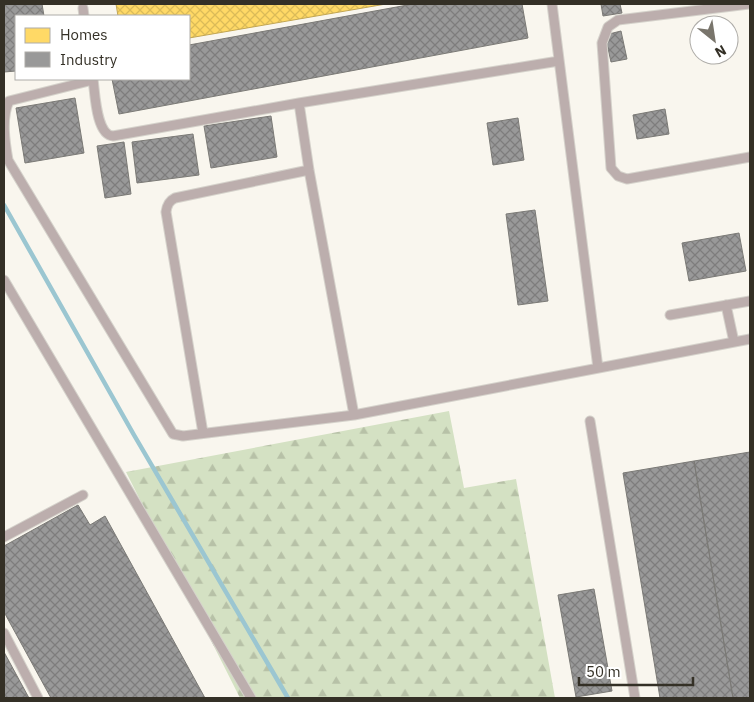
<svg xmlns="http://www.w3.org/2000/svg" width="754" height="702" viewBox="0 0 754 702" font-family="'IBM Plex Sans',sans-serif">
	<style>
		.forest { fill: url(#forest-firs) }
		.homes { fill: url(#homes-cross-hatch); stroke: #c2a653 }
		.industry { fill: url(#industry-cross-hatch); stroke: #7b7a76 }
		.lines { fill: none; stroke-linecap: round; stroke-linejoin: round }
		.stream { stroke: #9bc6d1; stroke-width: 4.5 }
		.lane-casing { stroke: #d5d2cb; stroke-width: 11 }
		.lane { stroke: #bcaead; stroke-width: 9 }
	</style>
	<defs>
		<pattern id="forest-firs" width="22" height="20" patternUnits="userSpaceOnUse" patternTransform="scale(1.25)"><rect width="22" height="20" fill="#d4e1c3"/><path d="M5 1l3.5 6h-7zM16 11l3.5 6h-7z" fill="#b7c1a7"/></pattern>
		<pattern id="homes-cross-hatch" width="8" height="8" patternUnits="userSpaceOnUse" patternTransform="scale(1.25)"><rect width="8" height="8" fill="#ffd966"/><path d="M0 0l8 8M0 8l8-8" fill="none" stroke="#dbbb58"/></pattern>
		<pattern id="industry-cross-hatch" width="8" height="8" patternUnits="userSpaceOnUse" patternTransform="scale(1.25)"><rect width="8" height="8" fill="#999"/><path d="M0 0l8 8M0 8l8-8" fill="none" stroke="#7e7d7d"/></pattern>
	</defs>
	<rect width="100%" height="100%" fill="#f9f6ee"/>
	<path class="forest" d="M449,411L464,488L516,479L555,698H240L126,472Z"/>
	<path class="homes" d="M116,4H386L189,38V16H118Z"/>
	<path class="industry" d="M4,4H42L44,16H16V71L4,72Z
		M413,4H522L528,38L119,114L112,79H189V45Z
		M601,4H620L622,13L603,16Z
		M621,31L627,59L611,62L605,35Z
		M75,98L84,153L25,163L16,108Z
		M665,109L669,134L637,139L633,115Z
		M271,116L277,157L211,168L204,126Z
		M518,118L524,160L493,165L487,123Z
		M193,134L199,175L137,183L132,142Z
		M124,142L131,194L105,198L97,146Z
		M535,210L548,301L518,305L506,214Z
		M739,233L746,271L689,281L682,243Z
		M750,452V698H733L694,461Z
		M694,461L733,698H660L623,473Z
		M78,505L90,525L105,516L205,698H51L4,612V546Z
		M594,589L612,691L576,697L558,595Z
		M4,652L29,698H4Z"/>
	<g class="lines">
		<path class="stream" d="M4,205L134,435L288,698"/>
		<g class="lane-casing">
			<path id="lane" d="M552,4L598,368
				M749,4L618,20L608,27L602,43L611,168L618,176L627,179L750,157
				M83,8L84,16
				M93,79C95,93 96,135 113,136L299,103L559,61
				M93,80L9,101C1,118 5,143 8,160L173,434L183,436L354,415L750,339
				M299,103L309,170L354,415
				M4,280L251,698
				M726,305L734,342
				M670,315L750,301
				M590,421L635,698
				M203,433L166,212C167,205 169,201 175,198L309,170
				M4,537L83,495
				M4,633L38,698"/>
		</g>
		<use href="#lane" class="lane"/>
	</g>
	<rect width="754" height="702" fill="none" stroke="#343026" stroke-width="10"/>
	<rect x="15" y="15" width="175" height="65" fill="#ffffff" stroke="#aeaca8"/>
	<rect x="25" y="28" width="25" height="15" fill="#ffd966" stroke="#aeaca8"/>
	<text x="60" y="40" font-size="15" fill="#343026">Homes</text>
	<rect x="25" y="52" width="25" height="15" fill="#999999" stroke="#aeaca8"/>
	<text x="60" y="65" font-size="15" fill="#343026">Industry</text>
	<g transform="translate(714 40) rotate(150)"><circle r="24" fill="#ffffff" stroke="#aeaca8"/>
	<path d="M0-4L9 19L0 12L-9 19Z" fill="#79756c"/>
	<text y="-8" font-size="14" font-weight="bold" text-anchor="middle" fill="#343026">N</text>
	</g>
	<path d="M579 677v8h114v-8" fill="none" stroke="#343026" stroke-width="2.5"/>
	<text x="586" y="677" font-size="15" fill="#343026" stroke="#ffffff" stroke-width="4" paint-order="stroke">50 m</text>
</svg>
